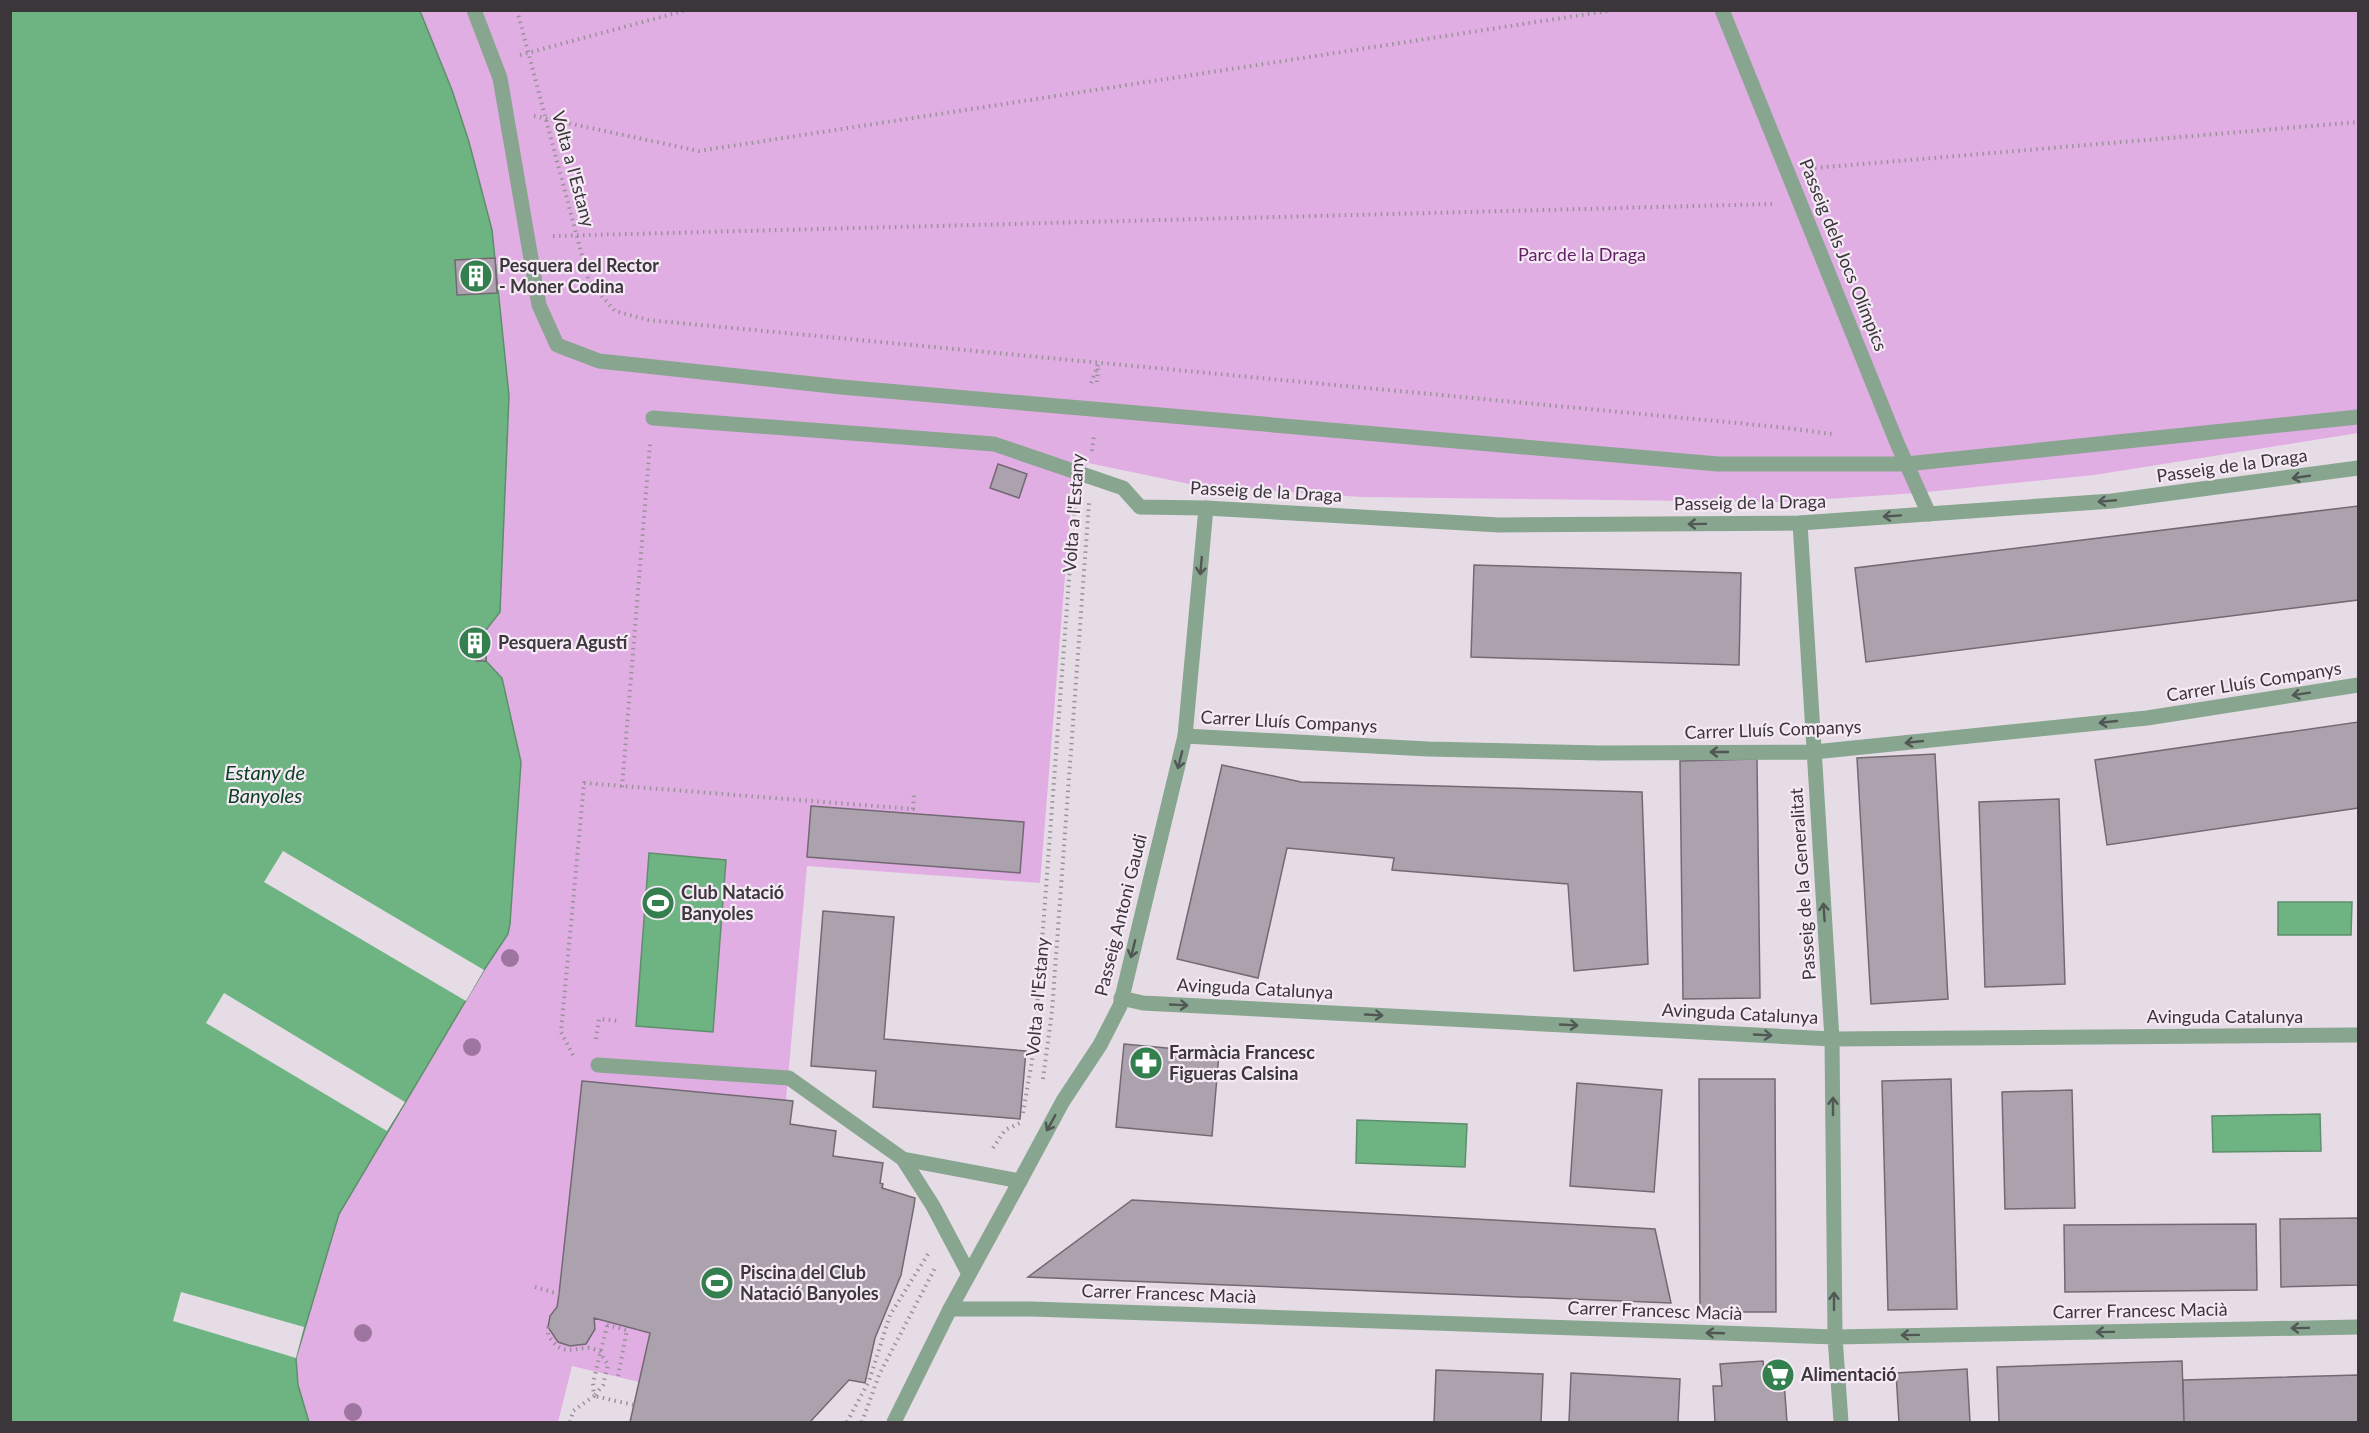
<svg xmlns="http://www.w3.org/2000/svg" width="2369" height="1433" viewBox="0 0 2369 1433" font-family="Lato,sans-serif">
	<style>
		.green { fill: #e1aee3 }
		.water { fill: #6eb482; stroke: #5e8e6c; stroke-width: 1.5 }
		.pier { fill: #e6dce6 }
		.building { fill: #aca2ad; stroke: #736973; stroke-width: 1.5 }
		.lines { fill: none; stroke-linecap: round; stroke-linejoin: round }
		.path { stroke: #999299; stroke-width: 4; stroke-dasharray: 1.5 4.5; stroke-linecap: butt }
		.service { stroke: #88a58f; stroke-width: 15 }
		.pedestrian { stroke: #88a58f; stroke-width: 15 }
		.minor { stroke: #88a58f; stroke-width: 15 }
		.tertiary { stroke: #88a58f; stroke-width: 15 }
		.tree { fill: #9e75a0 }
		.oneway { stroke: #515754 }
		.labels { text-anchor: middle; stroke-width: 4.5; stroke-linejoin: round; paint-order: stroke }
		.street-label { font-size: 18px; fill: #3a363a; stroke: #f4e9f4 }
		.park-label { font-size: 18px; fill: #632067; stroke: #f4e9f4 }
		.poi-label { font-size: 18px; font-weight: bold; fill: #3a363a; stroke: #f4e9f4; text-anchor: start }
		.water-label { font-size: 20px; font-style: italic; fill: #0b4222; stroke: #f4e9f4 }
	</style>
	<rect width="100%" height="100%" fill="#e6dce6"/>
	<path class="green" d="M410,11H2358V433L2094,475L1917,493L1783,502L1361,497L1199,486L1088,463L1072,490L1040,883L807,866L786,1100L793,1101L790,1124L836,1131L833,1156L883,1163L880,1183L883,1184L882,1188L915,1198L908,1243L901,1275L875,1338L865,1383L849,1380L810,1422H630L639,1382L572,1366L558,1422H309L298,1385L296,1358L339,1214L484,970L508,934L502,678L486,661V630Z"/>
	<path class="water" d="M10,11H420L452,90L469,142L492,230L509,396L500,612L486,630V661L502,678L521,762L510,924L508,934L484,970L339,1214L296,1358L298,1385L309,1422H11Z
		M649,853L726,860L713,1032L636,1026Z
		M2278,902H2352L2351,935H2278Z
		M2320,1114L2321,1151L2213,1152L2212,1116Z
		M1357,1120L1467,1124L1465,1167L1356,1163Z"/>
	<path class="pier" d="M283,851L484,970L466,1001L264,882Z
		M224,993L405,1102L387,1131L206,1023Z
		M181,1292L304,1327L296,1358L173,1321Z"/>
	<path class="building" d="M495,258L497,293L457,295L455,260Z
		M998,464L1027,474L1019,498L990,488Z
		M2358,506V600L1866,662L1855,568Z
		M1474,565L1741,573L1739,665L1471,657Z
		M464,630H486V661H476V655H464Z
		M2358,722V808L2107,845L2095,760Z
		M1935,754L1948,999L1871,1004L1857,758Z
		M1757,759L1760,998L1683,999L1680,761Z
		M1222,765L1301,782L1642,792L1648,964L1574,971L1568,884L1392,870L1394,858L1287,848L1258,978L1177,959Z
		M2059,799L2065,984L1985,987L1979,802Z
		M811,806L1024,822L1020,873L807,857Z
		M823,911L894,917L884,1039L1026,1051L1020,1119L873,1107L876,1071L811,1066Z
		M1124,1044L1219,1053L1212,1136L1116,1127Z
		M1699,1079H1775L1776,1312H1700Z
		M1951,1079L1957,1309L1888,1310L1882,1081Z
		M582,1081L793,1101L790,1124L836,1131L833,1156L883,1163L880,1183L883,1184L882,1188L915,1198L914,1206L901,1275L875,1338L865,1383L849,1380L810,1422H630L650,1333L594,1318L595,1329L586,1344L570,1346L558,1342L548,1327L550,1316L557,1307L559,1294Z
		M1577,1083L1662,1090L1654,1192L1570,1186Z
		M2072,1090L2075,1208L2005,1209L2002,1092Z
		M1132,1200L1655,1229L1671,1303L1028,1277Z
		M2358,1218V1285L2281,1287L2280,1219Z
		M2256,1224L2257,1290L2065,1292L2064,1225Z
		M1763,1361L1764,1369L1783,1368L1787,1422H1715L1713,1386H1722L1720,1364Z
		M2182,1361L2184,1422H1999L1997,1367Z
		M1967,1369L1970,1422H1899L1896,1373Z
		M1436,1370L1543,1374L1541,1422H1434Z
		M1571,1373L1680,1379L1678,1422H1569Z
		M2358,1375V1422H2184L2183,1380Z"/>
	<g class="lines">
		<path class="path" d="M517,10L589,282L615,311L648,320L1779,427L1832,434
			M520,55L687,10
			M534,116L699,151L1614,10
			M1815,168L2358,122
			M553,236L1772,204
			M1097,382L1098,366
			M1091,383L1099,362
			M1092,451L1094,435
			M622,787L650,444
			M596,1039L599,1019L620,1021
			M573,1055L561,1032L584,783L913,809L914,792
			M1043,1079L1052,1011L1089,503
			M1023,1113L1034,1049L1075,499
			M993,1148L1005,1130L1020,1123
			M535,1287L559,1294
			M607,1325L627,1330L618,1376
			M548,1327V1335C560,1354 567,1350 586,1348C590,1347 596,1350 600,1352L608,1365L603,1385L594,1396L634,1405
			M570,1422L573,1411L594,1396L593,1383L608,1322
			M847,1422L869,1381L890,1315L928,1254
			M862,1422L879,1375L935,1268"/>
		<path class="service" d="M653,418L994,444L1123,488L1140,507L1206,508
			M598,1065L789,1078L903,1159L933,1206L969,1274
			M903,1159L1020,1181"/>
		<path class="pedestrian" d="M474,10L500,78L539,305L557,345L599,361L841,387L1718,464H1906L2358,417
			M1722,10L1897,443L1929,514"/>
		<path class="minor" d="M1800,523L1832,1039L1835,1337L1841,1422
			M1185,736L1428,749L1601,753L1814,752L2147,718L2358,685
			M1121,998L1143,1003L1832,1039L2358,1035
			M950,1309H1032L1835,1337L2358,1327"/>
		<path class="tertiary" d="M894,1422L950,1309L1020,1181L1063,1101L1100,1045L1120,1006L1185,736L1206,508L1499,525L1800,523L2112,501L2358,468"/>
	</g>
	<g class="tree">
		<circle cx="510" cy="958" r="9"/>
		<circle cx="472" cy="1047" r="9"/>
		<circle cx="363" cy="1333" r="9"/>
		<circle cx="353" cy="1412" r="9"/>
	</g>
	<defs><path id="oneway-shaft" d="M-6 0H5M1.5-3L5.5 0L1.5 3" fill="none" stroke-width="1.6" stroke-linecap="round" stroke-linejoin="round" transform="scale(1.5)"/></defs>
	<g class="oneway">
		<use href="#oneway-shaft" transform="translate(2301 477) rotate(172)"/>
		<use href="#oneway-shaft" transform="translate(2107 501) rotate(175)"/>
		<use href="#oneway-shaft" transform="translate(1892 516) rotate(176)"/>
		<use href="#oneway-shaft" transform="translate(1697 524) rotate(179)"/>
		<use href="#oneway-shaft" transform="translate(1201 566) rotate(95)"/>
		<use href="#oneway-shaft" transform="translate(2301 694) rotate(171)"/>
		<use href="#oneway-shaft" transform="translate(2108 722) rotate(174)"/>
		<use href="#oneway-shaft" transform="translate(1914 742) rotate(174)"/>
		<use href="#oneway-shaft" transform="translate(1719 752) rotate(180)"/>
		<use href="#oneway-shaft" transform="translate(1180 760) rotate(104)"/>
		<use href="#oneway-shaft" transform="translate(1824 912) rotate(-94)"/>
		<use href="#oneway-shaft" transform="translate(1133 949) rotate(104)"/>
		<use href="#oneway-shaft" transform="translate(1179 1005) rotate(3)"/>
		<use href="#oneway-shaft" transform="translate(1374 1015) rotate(3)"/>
		<use href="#oneway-shaft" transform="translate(1569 1025) rotate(3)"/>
		<use href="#oneway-shaft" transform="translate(1763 1035) rotate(3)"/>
		<use href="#oneway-shaft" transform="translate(1833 1106) rotate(-90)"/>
		<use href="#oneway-shaft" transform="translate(1051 1123) rotate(119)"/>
		<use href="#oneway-shaft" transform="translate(1834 1301) rotate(-90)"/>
		<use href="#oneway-shaft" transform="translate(2300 1328) rotate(179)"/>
		<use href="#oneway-shaft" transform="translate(2105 1332) rotate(179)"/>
		<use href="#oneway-shaft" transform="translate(1715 1333) rotate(-178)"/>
		<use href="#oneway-shaft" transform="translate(1910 1335) rotate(179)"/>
	</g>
	<defs>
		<g id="building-disc" transform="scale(1.725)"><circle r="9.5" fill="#337f4d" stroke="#f4e9f4"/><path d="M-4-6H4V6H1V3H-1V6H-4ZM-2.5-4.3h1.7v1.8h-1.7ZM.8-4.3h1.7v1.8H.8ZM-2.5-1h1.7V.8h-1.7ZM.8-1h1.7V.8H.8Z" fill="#fff"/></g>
		<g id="stadium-disc" transform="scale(1.725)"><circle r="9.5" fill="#337f4d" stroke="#f4e9f4"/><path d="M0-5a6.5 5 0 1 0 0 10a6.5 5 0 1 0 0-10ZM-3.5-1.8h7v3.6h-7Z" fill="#fff"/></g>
		<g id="pharmacy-disc" transform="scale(1.725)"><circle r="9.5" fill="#337f4d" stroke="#f4e9f4"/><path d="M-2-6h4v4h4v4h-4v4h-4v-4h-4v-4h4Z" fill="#fff"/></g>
		<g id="supermarket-disc" transform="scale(1.725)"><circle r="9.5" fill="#337f4d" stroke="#f4e9f4"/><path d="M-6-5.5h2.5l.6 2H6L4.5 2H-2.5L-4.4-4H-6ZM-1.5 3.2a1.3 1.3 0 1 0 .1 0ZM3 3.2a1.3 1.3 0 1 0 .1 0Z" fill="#fff"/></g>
	</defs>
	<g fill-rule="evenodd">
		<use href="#building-disc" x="476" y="276"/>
		<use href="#building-disc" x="475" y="643"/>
		<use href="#stadium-disc" x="658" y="903"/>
		<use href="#pharmacy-disc" x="1146" y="1063"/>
		<use href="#stadium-disc" x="717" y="1283"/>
		<use href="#supermarket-disc" x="1778" y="1375"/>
	</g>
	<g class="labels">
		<g class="street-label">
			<text transform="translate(573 169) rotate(75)" y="6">Volta a l'Estany</text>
			<text transform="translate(1843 255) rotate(68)" y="6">Passeig dels Jocs Olímpics</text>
			<text transform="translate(2232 466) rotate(-8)" y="6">Passeig de la Draga</text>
			<text transform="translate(1266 492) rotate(3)" y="6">Passeig de la Draga</text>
			<text transform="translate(1750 503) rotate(-1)" y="6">Passeig de la Draga</text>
			<text transform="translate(1074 513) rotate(-86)" y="6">Volta a l'Estany</text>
			<text transform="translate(2254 682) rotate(-9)" y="6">Carrer Lluís Companys</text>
			<text transform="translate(1289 722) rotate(3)" y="6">Carrer Lluís Companys</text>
			<text transform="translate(1773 730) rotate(-2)" y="6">Carrer Lluís Companys</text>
			<text transform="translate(1803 884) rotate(-94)" y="6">Passeig de la Generalitat</text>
			<text transform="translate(1121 915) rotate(-76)" y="6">Passeig Antoni Gaudi</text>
			<text transform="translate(1255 989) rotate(3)" y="6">Avinguda Catalunya</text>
			<text transform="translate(1038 997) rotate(-85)" y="6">Volta a l'Estany</text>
			<text transform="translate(1740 1014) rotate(3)" y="6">Avinguda Catalunya</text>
			<text x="2225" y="1023">Avinguda Catalunya</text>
			<text transform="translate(1169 1294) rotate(2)" y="6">Carrer Francesc Macià</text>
			<text transform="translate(1655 1311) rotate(2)" y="6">Carrer Francesc Macià</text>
			<text transform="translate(2140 1311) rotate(-1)" y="6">Carrer Francesc Macià</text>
		</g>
		<g class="park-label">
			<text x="1582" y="261">Parc de la Draga</text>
		</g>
		<g class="poi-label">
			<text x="499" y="272">Pesquera del Rector<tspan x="499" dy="21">- Moner Codina</tspan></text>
			<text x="498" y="649">Pesquera Agustí</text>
			<text x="681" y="899">Club Natació<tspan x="681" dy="21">Banyoles</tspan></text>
			<text x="1169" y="1059">Farmàcia Francesc<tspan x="1169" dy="21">Figueras Calsina</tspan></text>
			<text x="740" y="1279">Piscina del Club<tspan x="740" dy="21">Natació Banyoles</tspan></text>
			<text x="1801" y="1381">Alimentació</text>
		</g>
		<g class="water-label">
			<text x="265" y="780">Estany de<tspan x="265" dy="23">Banyoles</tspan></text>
		</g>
	</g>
	<rect width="2369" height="1433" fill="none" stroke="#3a363a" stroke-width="24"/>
</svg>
